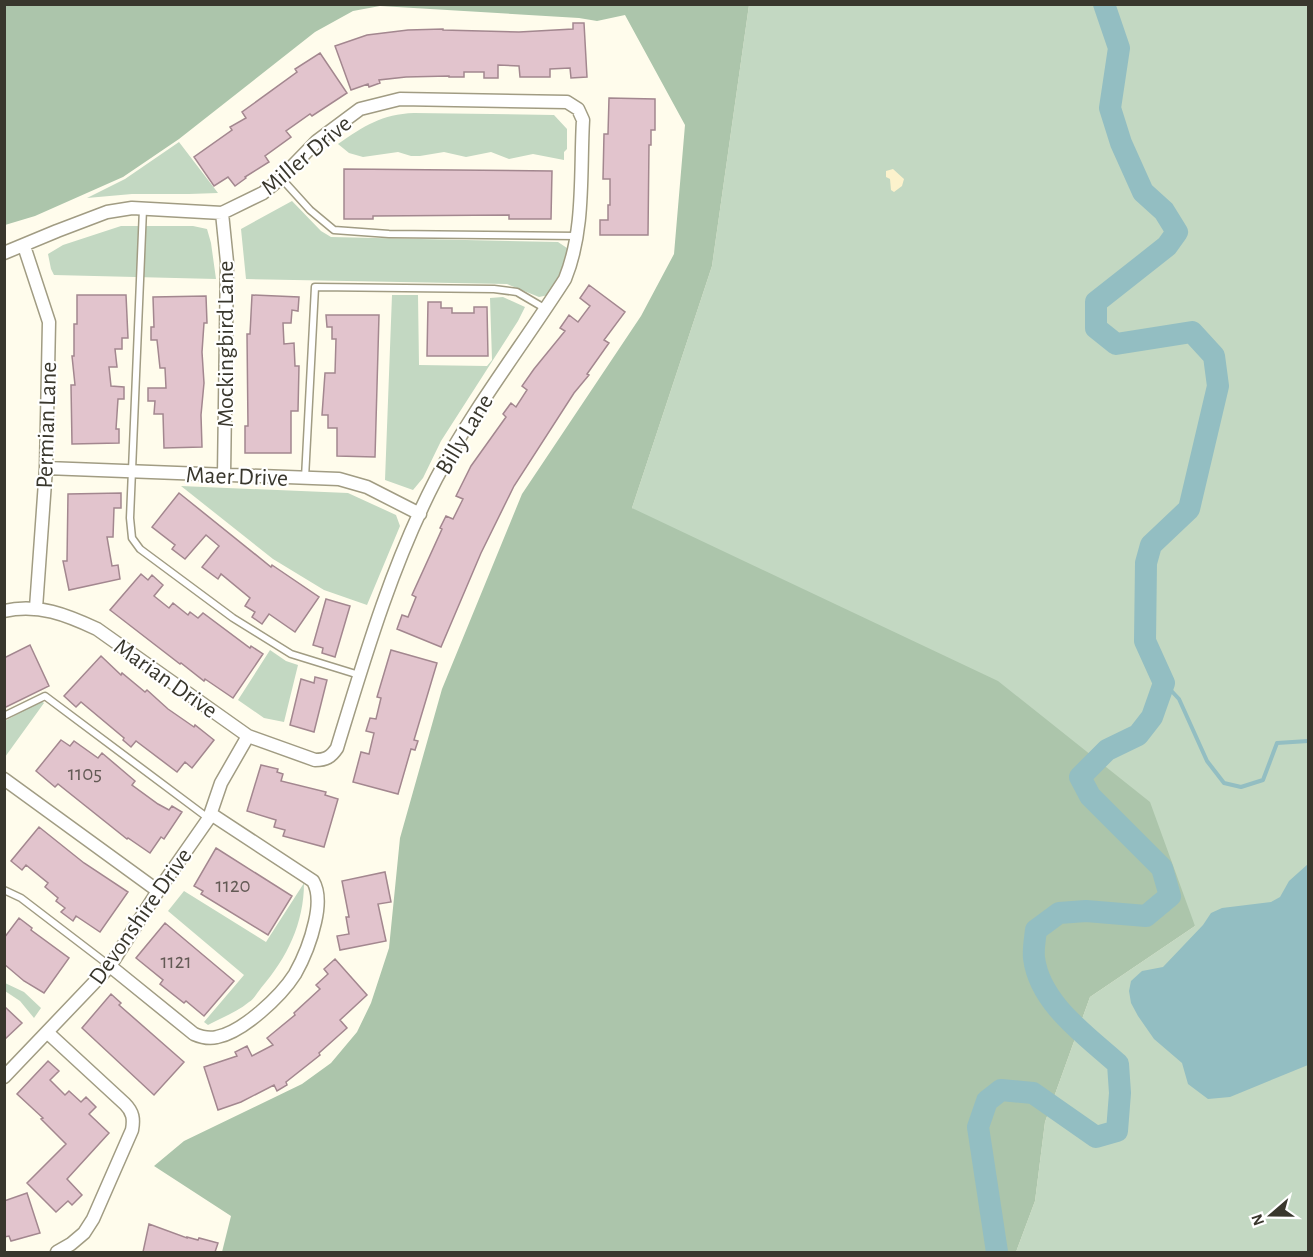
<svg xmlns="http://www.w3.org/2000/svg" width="1313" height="1257" viewBox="0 0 1313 1257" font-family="'Alegreya Sans',sans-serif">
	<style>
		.green { fill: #c3d8c2 }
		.forest { fill: #acc5ab }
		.sand { fill: #fcf2cc }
		.water { fill: #93bec2 }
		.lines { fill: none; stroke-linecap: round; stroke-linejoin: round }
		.stream { stroke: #93bec2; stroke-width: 4 }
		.river { stroke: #93bec2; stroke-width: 22 }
		.building { fill: #e2c4cd; stroke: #a3878f; stroke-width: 1.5 }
		.service-casing { stroke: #a19c83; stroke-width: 9 }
		.minor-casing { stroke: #a19c83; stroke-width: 15 }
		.service { stroke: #fff; stroke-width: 6 }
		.minor { stroke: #fff; stroke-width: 12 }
		.labels { text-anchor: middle; stroke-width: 4.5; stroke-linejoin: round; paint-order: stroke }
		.number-label { font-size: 21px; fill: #635a55 }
		.street-label { font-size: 24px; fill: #39372d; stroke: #fff }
	</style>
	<rect width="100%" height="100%" fill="#fffcec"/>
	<path class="green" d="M749,5H1308V1252H1016L1035,1201L1045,1122L1090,997L1195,926L632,508L712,266Z
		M414,113L554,115L567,129V149L564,152V160L533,154L509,159L491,152L466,157L444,152L420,156H411L398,152L363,157L349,153L338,144C364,126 382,114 414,113Z
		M179,142L218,193L189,194H132L87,198L125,179Z
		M292,201L321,231L331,237L558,242L567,248C569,260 559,286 549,294C546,296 542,296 539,297L507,284L246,279L241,229Z
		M121,226H193L207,229L211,243L216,279L54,275L51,269L48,254L63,245Z
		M392,295H418L419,365L487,366L492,360L490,298L503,297L525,307L518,321L441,441L423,478L413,490L385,480Z
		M181,486L348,493L396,515L400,526L367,605L324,590L273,559Z
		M270,650L286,661L298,665L284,722L264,718L238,700Z
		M41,701L44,703L5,757V721Z
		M304,883C304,923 287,958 261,988C257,993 254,999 249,1002C237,1012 221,1018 208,1025L204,1022L244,975L168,911L184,891L266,942Z
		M5,983L24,992L41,1008L34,1018L20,1001L5,991Z"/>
	<path class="forest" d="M5,4L749,5L712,266L632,508L998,681L1150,802L1195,926L1090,997L1045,1122L1035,1201L1016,1252H222L231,1216L154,1166L184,1141L302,1084L331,1063L357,1032L371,1003L389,948L400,838L442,689L522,494L641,316L674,254L685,125L625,15L597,21L579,18L380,6L353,11L315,32L179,139L123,177L35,216L5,225Z"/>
	<path class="sand" d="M893,169L904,179L902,186L894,192L891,190L890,179L886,177V171Z"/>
	<path class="water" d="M1308,864V1065L1230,1097L1208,1099L1188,1084L1182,1063L1154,1039L1138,1016L1131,1003L1129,991L1131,981L1142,971L1163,967L1203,925L1211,913L1222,908L1271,902L1280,897L1289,881Z"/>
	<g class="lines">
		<path class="stream" d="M1164,683L1179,699L1207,761L1224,783L1241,787L1263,780L1277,743L1308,741"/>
		<path class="river" d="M997,1252L978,1127L987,1101L1001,1090L1033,1093L1096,1137L1117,1131L1120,1093L1118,1064C1086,1035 1040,1004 1034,958C1033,949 1035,939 1036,930L1059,913L1086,911L1146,916L1170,896L1162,868L1090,796L1080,777L1107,750L1138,735L1152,717L1164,683L1145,641L1146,563L1151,545L1189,509L1218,386L1214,356L1192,332L1116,344L1096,328V302L1167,246L1177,232L1164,211L1143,192L1121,143L1110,108L1119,48L1104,4"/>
	</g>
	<path class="building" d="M573,23H584L587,77L571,78L570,68L550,69V77H520L519,66L498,65V78H484V72H464V77H449V76L406,77L379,80L380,83L369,87L368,84L351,90L335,46L367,35L408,30L443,29V30L519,32L573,29Z
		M320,53L347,93L312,116L310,114L286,131L291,137L265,156L269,162L245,177L246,178L235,186L228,177L214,186L194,157L232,130L230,127L246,118L242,112L297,72L295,69Z
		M609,98L655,99V130H651V145H649L648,235H600V220H608V205H610V179H603L604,134H608Z
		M344,169L552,171L551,219H509V215L373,216V219H344Z
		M589,285L625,312L604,340L609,343L587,374L589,375L574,393L514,486L481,553L441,647L397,629L402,615L408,617L416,597L412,595L442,529L440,528L446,516L453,519L463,499L456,496L471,466L506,417L503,414L511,403L516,407L527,390L522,386L534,369L565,331L560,328L569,315L578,322L590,306L580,298Z
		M77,295H126L128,338H122V349H115L117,367H109L111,386L124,387V399H118L116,429H119V443L72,444L71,385H75L72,356H74V324H77Z
		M252,295L299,297L298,311L292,310L291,323H283L284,344L294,343L295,366H299L298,411H291V453H245V426H248L247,334H250Z
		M206,296L207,323H204L202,352L204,383L201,415L202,447L164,448L163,414H154L155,401H148V388H166L165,368H160L157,340H151V327H154L153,297Z
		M428,302H441V308H452V313H474V307H487L488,356H427Z
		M326,315H379L375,457L337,456V428H328V415H322L325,373H335L336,339H332V327H327Z
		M121,493V508H114L113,537H107L112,566L118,565L120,579L69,590L63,561H67L68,494Z
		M179,493L271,567L272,565L319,597L295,632L269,614L262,624L252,617L255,612L245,606L250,598L221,574L218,579L202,567L219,546L206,535L185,559L172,549L175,545L152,527Z
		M141,574L148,580L152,575L163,585L154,596L169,608L173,603L188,615L190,612L198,618L203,613L250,648L251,646L263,654L233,698L205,679L204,681L181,663L180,664L110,610Z
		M326,599L350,606L335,657L322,653L323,648L313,645Z
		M30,645L49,686L4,708V658Z
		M391,650L437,663L414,740L418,741L415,750L411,749L398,794L353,782L361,752L369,754L374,733L366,731L370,718L376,719L381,698L377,697Z
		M101,656L121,675L122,673L145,692L147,690L168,709L194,727L195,725L214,740L192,768L185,762L177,772L136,741L131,747L123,740L124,738L81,702L76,707L64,696Z
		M315,677L327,680L314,732L290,725L301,679L314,683Z
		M61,740L70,746L74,741L98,758L102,753L135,781L132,785L158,804L169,810L172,806L182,812L164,839L161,837L150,853L128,838L127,839L58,784L55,787L36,771Z
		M261,765L278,769L277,772L283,774L281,781L326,792L325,795L338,799L324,847L283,836L285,830L274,827L276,820L247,811Z
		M39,827L84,863L128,892L100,932L76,916L73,921L61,912L65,908L56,901L58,898L45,887L48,883L26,865L22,870L11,861Z
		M216,848L292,896L268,935L201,894L203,891L194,886Z
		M385,872L391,902L378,904L386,941L340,950L337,936L349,934L346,917H349L342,881Z
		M19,918L32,928L31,930L69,958L44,993L24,981L4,964V938Z
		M165,923L234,981L204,1016L186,1001L184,1003L160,984L163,980L136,958Z
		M335,959L367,995L340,1020L347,1028L319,1053L320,1055L286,1082L287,1085L277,1091L274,1085L241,1102L218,1110L204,1067L237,1056L235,1052L247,1046L252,1056L273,1045L267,1038L295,1015L294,1013L320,989L316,985L328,974L324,969Z
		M111,994L121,1003L119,1005L184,1062L154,1095L82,1028Z
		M4,1006L22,1023L4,1040Z
		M48,1061L59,1071L50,1080L65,1095L69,1091L81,1102L86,1097L96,1107L89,1114L109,1133L67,1179L82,1195L72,1205L68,1201L56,1212L27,1183L66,1144L41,1119L43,1118L17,1094Z
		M27,1193L40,1233L11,1241L9,1236L4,1237V1201Z
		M149,1224L187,1238V1237L198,1240L199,1238L218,1243L215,1252H143Z"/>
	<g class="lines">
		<g class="service-casing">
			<path id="service" d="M281,178L310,210L334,230L389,234L577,236
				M143,209L130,518L132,538L140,549L233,618L291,654L359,675
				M305,478L315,287L494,289L517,292L546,309
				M4,716L45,696L208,818
				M4,890L21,898L110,966"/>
		</g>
		<g class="minor-casing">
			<path id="minor" d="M222,213L227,262L224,475
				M24,246L49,322L46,468L36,608
				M4,253L57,231L107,212L132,208L222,213L263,193L281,178L317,141L360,109L400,99L567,102L578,109L583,120C580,173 585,230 565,279C522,346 473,409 436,479C392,564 365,656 337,748C331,757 326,760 315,760L248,736L97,629C67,615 38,603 4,611
				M46,468L339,479L367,487L420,514
				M4,779L158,891
				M110,966L194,1034C201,1037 209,1039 217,1037C243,1032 281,996 295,974C304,958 311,940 315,922C318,909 320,893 313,881L211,814
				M48,1033L125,1104C133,1112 134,1119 132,1130L93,1219L84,1233L71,1244L57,1252
				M4,1077L110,966L158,891L209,818L221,783L248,736"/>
		</g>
		<use href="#service" class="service"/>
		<use href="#minor" class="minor"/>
	</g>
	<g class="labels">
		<g class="number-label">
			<text x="85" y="780">1105</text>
			<text x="233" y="892">1120</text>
			<text x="176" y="968">1121</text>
		</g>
		<g class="street-label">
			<text transform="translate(306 155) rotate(-40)" y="8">Miller Drive</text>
			<text transform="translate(225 344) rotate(-90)" y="8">Mockingbird Lane</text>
			<text transform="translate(46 425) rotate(-88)" y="8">Permian Lane</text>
			<text transform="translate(464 434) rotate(-59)" y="8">Billy Lane</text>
			<text transform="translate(237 476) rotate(2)" y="8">Maer Drive</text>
			<text transform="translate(166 678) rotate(35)" y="8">Marian Drive</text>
			<text transform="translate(140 916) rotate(-55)" y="8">Devonshire Drive</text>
		</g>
	</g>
	<rect width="1313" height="1257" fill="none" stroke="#39372d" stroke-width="12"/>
	<g transform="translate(1271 1215) rotate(250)" stroke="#ffffff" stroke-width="4.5" paint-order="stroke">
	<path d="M0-4.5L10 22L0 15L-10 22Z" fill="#39372d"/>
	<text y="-9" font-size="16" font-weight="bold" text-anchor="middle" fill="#39372d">N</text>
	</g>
</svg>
